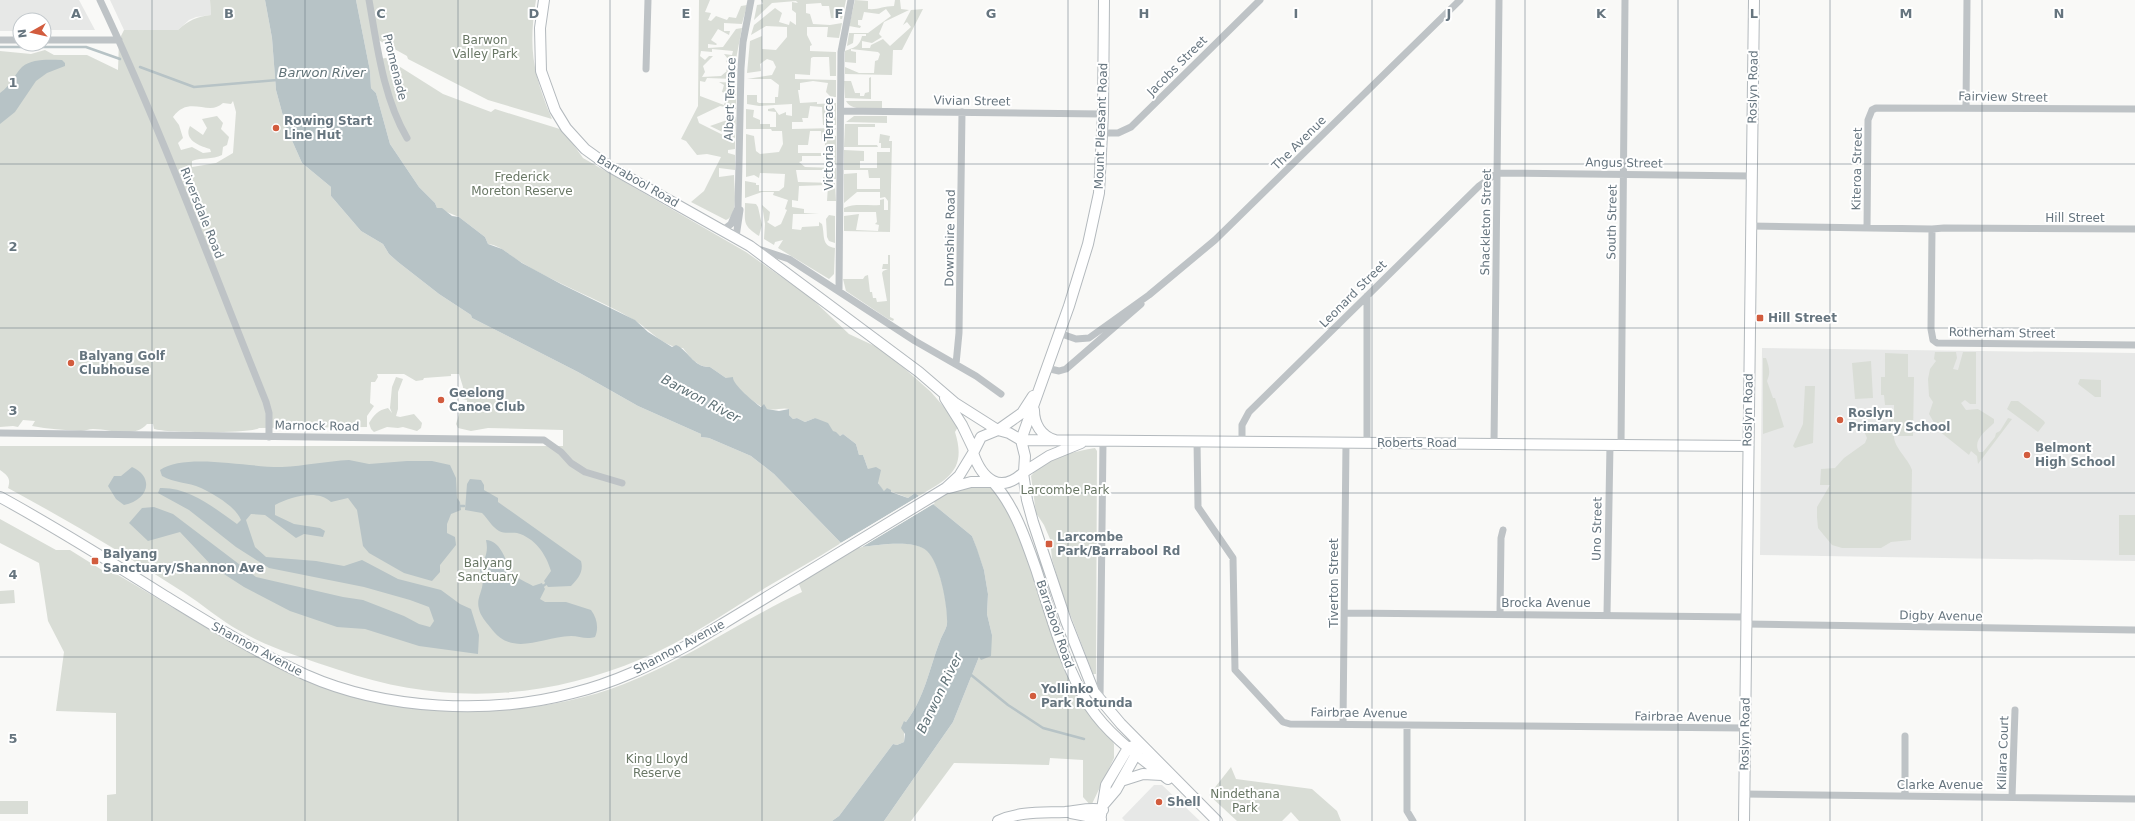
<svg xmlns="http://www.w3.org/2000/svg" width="2135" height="821" viewBox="0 0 2135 821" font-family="'DejaVu Sans',sans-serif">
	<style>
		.built { fill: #e7e8e7 }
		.green { fill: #d9ddd6; fill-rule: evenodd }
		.water { fill: #b7c3c6 }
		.pier { fill: #f9f9f7 }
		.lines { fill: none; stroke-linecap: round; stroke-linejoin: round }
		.stream { stroke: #b7c3c6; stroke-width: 2.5 }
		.secondary-casing { stroke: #b3b9bd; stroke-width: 12 }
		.street { stroke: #bec3c6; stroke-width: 7 }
		.secondary { stroke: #fff; stroke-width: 10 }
		.grid { fill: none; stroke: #66757f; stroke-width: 1; stroke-opacity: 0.55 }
		.poi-dot { fill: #d25c3e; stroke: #fff; stroke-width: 1.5 }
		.labels { text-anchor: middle; stroke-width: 4; stroke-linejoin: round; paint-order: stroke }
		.park-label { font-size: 12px; fill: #697765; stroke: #fff }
		.street-label { font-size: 12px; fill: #66757f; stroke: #fff }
		.poi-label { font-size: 12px; font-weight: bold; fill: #66757f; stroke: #fff; text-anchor: start }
		.water-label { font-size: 13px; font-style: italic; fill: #617378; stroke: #fff }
		.grid-label { font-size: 13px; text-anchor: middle; font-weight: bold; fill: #66757f; stroke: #fff; stroke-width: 4; stroke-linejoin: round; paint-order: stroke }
	</style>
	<rect width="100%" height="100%" fill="#f9f9f7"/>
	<path class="built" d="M0,0H79L95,30H44V20H20V31H0Z
		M110,0H210L211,15L196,17L189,20L178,30H124Z
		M1762,348L2135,353V561L1760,555Z
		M1154,785H1162L1200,821H1125L1122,818Z"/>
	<path class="green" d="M210,0H265L272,38L276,90L286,127L302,163L331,187V196L361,231L383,244L389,254L398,262L439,294L471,315L472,318L578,372L638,406L701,434V437L709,438L751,456L774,474L841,543C816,559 790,573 765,588C725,613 685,641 641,659C542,701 440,705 339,670C306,659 269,648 240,631C220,620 202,604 183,592C126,555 67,520 8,488C11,478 8,476 0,470V446H563V430L488,428L471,431L458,428L456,424L463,402L467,404V400L462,399L463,387L459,374H451V376L424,378L423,380L416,381L404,374H377L378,377L375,382H371L370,403L374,406L367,416V427L259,428C252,434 166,433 154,429L153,424H147C134,439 111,429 93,429C89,429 85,431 81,431C64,430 48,429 32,426L35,421L23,420L18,427L13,426L0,427V51L31,54L45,50L54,55H87L118,70L119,40L124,30H178C189,20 196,17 211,15ZM233,101L236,112L233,153L216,163L192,167V161C202,157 212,160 222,155L223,147L227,145L229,137L221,129L223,123L217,116L202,119L207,128L203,135L190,126C183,140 200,146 210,149L211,152L203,153L192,147L181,150L178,143L183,138L179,125L173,117C189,94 209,117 223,103L231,104Z
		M356,0H536C528,49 533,74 552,119L488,100L408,59L407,56L373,37L378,59L386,58L443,94L491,112L495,109L563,130L583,158L746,252L810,297L849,334L879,348L904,368L931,392L950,414L958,427L955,432C967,470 948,479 919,496L915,493L908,498L893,492L884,491C879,486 875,480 880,473L868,469L863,455H859L856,444L843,434L840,436C831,431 825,424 815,418L805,422L797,418L793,419L789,415V409C783,407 775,411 767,409C757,406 736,388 732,379L726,378L710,367C698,368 689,356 683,348C662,347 651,330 634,320C597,298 556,284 519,261C509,255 500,245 488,244L485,237L459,217L437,208L435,203L419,187L390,144L376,93L371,88L370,71Z
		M699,0H710L705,12L711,13L708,20L711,21L716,16L727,20L729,17L736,18L741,6L747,5L742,24L724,23V31H730L729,35L718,29L711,40L717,44L716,45L708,44V48L723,47L736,29L742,28L736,59L728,64L726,61L728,59L724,54L732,55L733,51L712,49V52L701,51L700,56L705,60L709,56H713L703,66L705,72L702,77L721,76L727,71L726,70L737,64L736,78L734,79L707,78L705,82L700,81V96L724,105L727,94L722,92L724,85L719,82L736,83V109L720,106L697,117L699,123L735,141V149L728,150V153L735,155V170L719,168V177L734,175C734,187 739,216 726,220L691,202L704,191L721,157L707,154L697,155L686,141L681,139L698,106Z
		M761,0H846L842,19L831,18L829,6H822L821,3L806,4V13L810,14L813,24L830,25L842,23L839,38L827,37L828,27H807V35L812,45L810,46V51L836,52V76H830L829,57H813L811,58L810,75L795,74V79L836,80V97H831L826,92L828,83L813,81L800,83V90H798L800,103L817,102V104L836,103V125H823L822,107L810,106L808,118H802L803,122H792V129L836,128L835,130L824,136L822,141L821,131H810L808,145H798V153H825C825,145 823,134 836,136V164H826L824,156H802V161L799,162L805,167L836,168V179H823V177H825V170H796L798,182L835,183L836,201H827L828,185L799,186L798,201L792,200V207L804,209V213L819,214H793L792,229L801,230L802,227L819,226V222L822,224C825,235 821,246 835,248L834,274L829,279L778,248L783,240L775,242L774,245L764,239L765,224L762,205L770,212L769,220L767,222L775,227L781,224L787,210L785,209L788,200L773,195L774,192H762L745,198V181L756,183V185H759V191H779L784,187L785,174L760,173L759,178L754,175L746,177V134L754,136L756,151L760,154L779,152L783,144L782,131H772L771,129H746V109L754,110L753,117L760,120V124H770V127H776V112L768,111V109L774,108L779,115L786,112V115L792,116V104L759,106L747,104V95H757V102L759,103H775V97H778L779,85L771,79H747L772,75L776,67L773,61L767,59L760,64L761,71L747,73L750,41L762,36V49L776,50L787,37V27L766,26L751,35L754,25L775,8L782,13L779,22L789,25L790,21L796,25V13L792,10V2L798,3L796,1L772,3L754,20L757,5L763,4Z
		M855,0L868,1V9C878,10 883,6 894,6L895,0H900L901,9L909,10L884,22L879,34L882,37L872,43L862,41V48H870L871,45L883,39L890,46L911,27L907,22L903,25L911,10L923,9L902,50H893L892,75L845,74V67L859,73H874L875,61L878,60L880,54L878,52L851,49V51L856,52V63L845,62V51C855,47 859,47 862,36H866V34H854L853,43L847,46L849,33H868L891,16L886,9L879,14L864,12L862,20H858V25L861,26L860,28L849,26Z
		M871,77V99L845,98L844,81H851L855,93H860V96H864L865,93L869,92V78Z
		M846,101H882V108C871,108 852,112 846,101Z
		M726,114L736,117L735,138L710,126L727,120Z
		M854,116H887V123L846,122Z
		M845,124H875V127H858V145H877L878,147H844Z
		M880,134L890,136L889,141H892L890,232L844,231V216L859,214L856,230L878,231L879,225L875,224L877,222L876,212H844V208C854,203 867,206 880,205V200L884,199V210H888V201L885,197L880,198V192H857L844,203V174L857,173V189H880V178H869L868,170H844V150L864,151V161H860V168H877V152H890V148H881V143H879Z
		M745,203L756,204L758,207L762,225L759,236C742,225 745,222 745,203Z
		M829,215L835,216V243L829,241L827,237L826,219Z
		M888,255H890V317L894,319L893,321L888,319L846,291L843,279H863L865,276L868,275L870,292H872L873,298H876L877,302L887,301L882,273L883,271L888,269H882L883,264H888Z
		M1935,352H1956L1957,358L1953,369L1958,370L1963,352H1976V404H1970L1965,400L1961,403L1966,410L1978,409L1994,419V423C1986,431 1972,440 1979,452H1983L1995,437L1996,433L2000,431L2008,418L2012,419L1978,464L1977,456L1971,451L1969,455L1939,431L1929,414L1933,402L1929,396L1928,379L1930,369L1936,361L1934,359Z
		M1885,353L1908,354V377H1914L1913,436H1894C1894,448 1908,458 1912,470L1911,540L1891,542L1881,548H1842L1832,545L1818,528L1817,517V507L1830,485H1820L1821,469L1835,468L1844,458L1865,443L1867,438L1862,426H1865L1873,431L1889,426L1890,416L1886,411L1893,412L1894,433V405H1885L1884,395H1881V377H1885Z
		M1763,358H1766C1769,367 1771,372 1767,381L1773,398H1775L1784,427L1763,434Z
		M1871,361L1873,398L1855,399L1852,363Z
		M396,377L403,379L398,392V409L396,416L400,417L414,414L422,423L421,428L417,431L403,427L398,428L387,427L374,432L371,429L369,423C374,415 378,410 388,408L392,413L390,408L392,387Z
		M2080,379L2101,380V397H2095L2078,384Z
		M1805,386H1815L1813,443L1795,448L1793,446L1803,424Z
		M2011,401H2018L2044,421L2045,423L2038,432L2007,409Z
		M1095,448L1097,451L1096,674H1093L1062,593L1052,559L1050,539L1044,525L1036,513L1031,476C1047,457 1072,452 1095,448Z
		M992,482L1013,510L1050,624L1114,744V758L1091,806L1083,797V760L1050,758L1049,765L954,763L911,821H884L953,722L979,657L992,635L987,614L988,594L984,570L972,536L933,504L946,488Z
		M2119,515H2135V555H2119Z
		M0,519L56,550H70L102,570L104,567L113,574L118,575C181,611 243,654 310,680C322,685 334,687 346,691C363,695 380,702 396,705C468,717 556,711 624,684C686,660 742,620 802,592L797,579L862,539V547C878,545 915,539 928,551C940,564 949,607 947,624C946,630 942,635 940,641C929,669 925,697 906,722L904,721V742L897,745L893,744L839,816L832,821H107V795L116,794V713L56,711L64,652L48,621L39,563L0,543Z
		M14,590L15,603L0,604V591Z
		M1231,767L1236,779L1312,789L1337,811L1341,821H1299L1291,812L1282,821H1237L1209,795Z
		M0,801H28V814H0Z"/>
	<path class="water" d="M265,0H356L370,71L371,88L376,93L390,144L419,187L435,203L437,208H442L452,216L459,217L485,237L488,244L502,249L522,263L561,284L635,320L648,332L672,347L676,345C688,350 694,368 710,367L726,378L733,377C732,384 754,402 761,407L764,404L767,409L779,411L789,409V415L793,419L797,418L805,422L815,418L828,423L833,431L836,432L840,436L843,434L856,444L859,455H863L868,469L876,467L881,470L878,483L884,491L887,488L891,490V492L908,498L915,493L919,496L841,543L774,474L751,456L709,438L701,437V434L638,406L578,372L472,318L471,315L439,294L398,262L389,254L383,244L361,231L331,196V187L302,163L286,127L276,90L272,38Z
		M62,60L65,63V66L47,73L36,81L15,112L0,124V93C12,84 14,75 22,67C33,58 49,60 62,60Z
		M349,460L369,464L407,461H432L450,465L456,478L457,498L460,502L461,510L451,514L447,524V533L455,537L456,545L440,565V572L432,581L404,573L369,553L363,546L357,510L348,498L331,502C317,489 291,497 275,505V515L294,524L320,528L325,531L323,537L304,534L296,538L265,515L251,514L246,520L255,547L266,557L316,561L344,566L362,560L398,579L441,590L460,604L471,609L479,635L478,654L419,646L365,629L337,627L290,611L244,587L213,567L180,532L148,541L129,523L142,508L154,507L173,514L256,577L343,597L363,600L404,616L419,624L430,627L434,621L429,607L410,600L364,587L269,568L236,547L189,510L158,493L160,488C190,487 214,508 237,524L241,520C235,506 215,495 201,488C188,482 174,483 162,476L160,470C186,452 251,468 282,467C304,466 327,461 349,460Z
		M132,467C156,478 147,501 124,505L116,499L108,486L114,476H121Z
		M470,479L481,480L484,485V490L498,498V502L581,561C584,572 578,579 571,586L548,587L544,581L551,571C546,554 535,538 517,533C511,532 505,534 499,531C492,527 488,519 482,513L465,510L467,484Z
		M933,504L972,536L977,549L984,570L988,594L987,614L992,635L991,656L981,660L979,657L953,722L884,821H832L839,816L893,744L897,745L904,742L905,734L901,728L904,721L906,722C925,697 929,669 940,641C942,635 946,630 947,624C948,607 940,563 927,551C914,539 878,545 862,547Z
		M486,540C503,541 505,564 514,574C518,579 528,583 533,586L542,583L545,589L540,599L545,602H566L591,610C597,618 599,628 595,637C586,640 579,636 571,636C540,637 512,658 490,627C486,622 480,615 479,609C475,595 488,588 480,571C484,559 489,553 486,540Z"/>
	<path class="pier" d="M921,495L920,498L842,545L839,544Z
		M932,502L935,503L860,548L861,546Z"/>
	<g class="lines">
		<path class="stream" d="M0,47H86L120,59
			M140,67L194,87L277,80
			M461,506H464
			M543,586L546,584
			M970,674L1008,705L1043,728L1084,739"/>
		<g class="secondary-casing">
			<path id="secondary" d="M544,0L540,28L541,71L555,110L566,128L585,149L610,167L750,246L919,372L955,403L996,429
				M945,398L962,425L974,450
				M1034,410C1034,424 1041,436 1055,440
				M998,430L1009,433L1021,440L1025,456L1024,472C1000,495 982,479 973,453L981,437Z
				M998,430L1022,413L1033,396
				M1021,440L1069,306L1088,244L1099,193L1103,114L1104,0
				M1022,440L1748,446
				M1024,472L1049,456L1081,443
				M1023,473L1027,500L1033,522L1066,621L1094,692L1121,724L1217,821
				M993,482C1015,507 1025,538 1036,569C1051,615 1064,666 1090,707C1110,737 1140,757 1168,779
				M949,488L971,482H992
				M0,497C57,528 111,562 165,596C211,624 257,653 306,675C385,710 490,715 573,693C614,683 651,665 688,645L946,488L959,476L973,453
				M1121,781L1143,774L1162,775
				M1104,804L1116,790L1139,749
				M1071,813L1101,819
				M998,821C1020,811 1042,813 1065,812C1079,811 1089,807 1103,810
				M1100,821L1106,785L1128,748L1135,745
				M1744,821L1754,0"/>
		</g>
		<path class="street" d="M100,0C162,131 212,268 266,402L269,413V437
			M369,0C377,45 383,97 407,138
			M0,40H20
			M44,40H119
			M646,69L648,0
			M1966,107L1967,0
			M841,111L1103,114
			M1102,133H1118L1131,127L1260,0
			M1750,226L1932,229L1944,228L2135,229
			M1867,228L1868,120L1872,110L1876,108L2135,109
			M1932,229L1931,329L1933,340L1937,343L2135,345
			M723,230L731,224L738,208L741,68L743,42L751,0
			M736,237L740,210
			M758,249L789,259L915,341L976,376L1001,394
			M839,290L841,52L851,0
			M1367,296V443
			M1059,333L1076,339L1089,338L1149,295L1215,240L1460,0
			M956,364L959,333L962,112
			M1046,368L1059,371L1066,369L1141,304
			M0,433L544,440L561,452L571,463L585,472L622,483
			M1197,441L1198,507L1233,558L1235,670L1283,722L1290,724L1745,728
			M1242,442V425L1249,412L1479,186L1497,173L1751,176
			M1494,444L1499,0
			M1621,445L1625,0
			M1345,613L1746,617
			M1500,614L1501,538L1503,530
			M1607,614L1610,445
			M1746,624L2135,630
			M1100,700L1103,441
			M1343,724L1346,443
			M1407,725V811L1413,821
			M1744,794L2135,799
			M1905,796V736
			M2012,797L2015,710"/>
		<use href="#secondary" class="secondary"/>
	</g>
	<path class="grid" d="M152,0V821M305,0V821M458,0V821M610,0V821M762,0V821M915,0V821M1068,0V821M1220,0V821M1372,0V821M1525,0V821M1678,0V821M1830,0V821M1982,0V821M0,164H2135M0,328H2135M0,493H2135M0,657H2135"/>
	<g class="poi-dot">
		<circle cx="276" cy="128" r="4"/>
		<rect x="1756" y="314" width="8" height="8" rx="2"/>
		<circle cx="71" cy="363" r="4"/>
		<circle cx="441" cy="400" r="4"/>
		<circle cx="1840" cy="420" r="4"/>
		<circle cx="2027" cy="455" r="4"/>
		<rect x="1045" y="540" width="8" height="8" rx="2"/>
		<rect x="91" y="557" width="8" height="8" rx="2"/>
		<circle cx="1033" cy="696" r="4"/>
		<circle cx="1159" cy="802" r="4"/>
	</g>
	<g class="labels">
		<g class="park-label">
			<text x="485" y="44">Barwon<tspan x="485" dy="14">Valley Park</tspan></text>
			<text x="522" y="181">Frederick<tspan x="522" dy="14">Moreton Reserve</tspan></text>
			<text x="1065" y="494">Larcombe Park</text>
			<text x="488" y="567">Balyang<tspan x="488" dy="14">Sanctuary</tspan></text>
			<text x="657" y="763">King Lloyd<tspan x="657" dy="14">Reserve</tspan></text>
			<text x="1245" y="798">Nindethana<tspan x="1245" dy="14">Park</tspan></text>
		</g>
		<g class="street-label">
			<text transform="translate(1177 66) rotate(-45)" y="4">Jacobs Street</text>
			<text transform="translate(395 67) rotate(76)" y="4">Promenade</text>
			<text transform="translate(1753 87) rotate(-89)" y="4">Roslyn Road</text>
			<text transform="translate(2003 97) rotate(1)" y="4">Fairview Street</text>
			<text transform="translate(730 99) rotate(-88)" y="4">Albert Terrace</text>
			<text transform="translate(972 101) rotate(1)" y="4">Vivian Street</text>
			<text transform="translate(1101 126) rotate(-88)" y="4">Mount Pleasant Road</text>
			<text transform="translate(1299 143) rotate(-45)" y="4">The Avenue</text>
			<text transform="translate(829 144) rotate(-90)" y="4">Victoria Terrace</text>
			<text transform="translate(1624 163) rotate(1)" y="4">Angus Street</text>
			<text transform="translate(1857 169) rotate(-89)" y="4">Kiteroa Street</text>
			<text transform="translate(638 181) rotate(30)" y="4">Barrabool Road</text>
			<text transform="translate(202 213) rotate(68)" y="4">Riversdale Road</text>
			<text x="2075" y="222">Hill Street</text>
			<text transform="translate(1486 222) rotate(-89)" y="4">Shackleton Street</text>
			<text transform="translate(1612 222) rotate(-89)" y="4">South Street</text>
			<text transform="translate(950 238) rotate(-89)" y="4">Downshire Road</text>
			<text transform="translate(1353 294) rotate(-45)" y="4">Leonard Street</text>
			<text transform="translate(2002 333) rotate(1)" y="4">Rotherham Street</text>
			<text transform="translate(1748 410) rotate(-89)" y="4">Roslyn Road</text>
			<text transform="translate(317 426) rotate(1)" y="4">Marnock Road</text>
			<text x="1417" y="447">Roberts Road</text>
			<text transform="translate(1597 529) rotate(-89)" y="4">Uno Street</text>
			<text transform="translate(1334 583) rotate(-90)" y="4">Tiverton Street</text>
			<text x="1546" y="607">Brocka Avenue</text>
			<text transform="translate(1941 616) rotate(1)" y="4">Digby Avenue</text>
			<text transform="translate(1055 624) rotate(71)" y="4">Barrabool Road</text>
			<text transform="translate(679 647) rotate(-28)" y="4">Shannon Avenue</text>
			<text transform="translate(257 649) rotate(28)" y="4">Shannon Avenue</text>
			<text transform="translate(1359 713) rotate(1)" y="4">Fairbrae Avenue</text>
			<text transform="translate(1683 717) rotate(1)" y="4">Fairbrae Avenue</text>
			<text transform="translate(1745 734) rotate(-89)" y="4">Roslyn Road</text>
			<text transform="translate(2003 753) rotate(-88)" y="4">Killara Court</text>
			<text x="1940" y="789">Clarke Avenue</text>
		</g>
		<g class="poi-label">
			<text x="284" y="125">Rowing Start<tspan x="284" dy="14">Line Hut</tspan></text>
			<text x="1768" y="322">Hill Street</text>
			<text x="79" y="360">Balyang Golf<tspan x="79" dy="14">Clubhouse</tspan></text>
			<text x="449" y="397">Geelong<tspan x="449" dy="14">Canoe Club</tspan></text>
			<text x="1848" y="417">Roslyn<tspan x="1848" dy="14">Primary School</tspan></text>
			<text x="2035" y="452">Belmont<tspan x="2035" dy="14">High School</tspan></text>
			<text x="1057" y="541">Larcombe<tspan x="1057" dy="14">Park/Barrabool Rd</tspan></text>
			<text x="103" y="558">Balyang<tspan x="103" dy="14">Sanctuary/Shannon Ave</tspan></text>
			<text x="1041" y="693">Yollinko<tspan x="1041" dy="14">Park Rotunda</tspan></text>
			<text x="1167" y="806">Shell</text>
		</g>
		<g class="water-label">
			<text x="322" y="77">Barwon River</text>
			<text transform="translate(701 398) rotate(28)" y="5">Barwon River</text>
			<text transform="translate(939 693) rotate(-64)" y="5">Barwon River</text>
		</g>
	</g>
	<g class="grid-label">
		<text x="76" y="18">A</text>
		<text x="229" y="18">B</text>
		<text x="381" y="18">C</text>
		<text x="534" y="18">D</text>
		<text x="686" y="18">E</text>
		<text x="839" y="18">F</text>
		<text x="991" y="18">G</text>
		<text x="1144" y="18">H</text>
		<text x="1296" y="18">I</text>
		<text x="1449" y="18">J</text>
		<text x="1601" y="18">K</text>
		<text x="1754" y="18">L</text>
		<text x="1906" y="18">M</text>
		<text x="2059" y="18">N</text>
		<text x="13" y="87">1</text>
		<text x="13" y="251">2</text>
		<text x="13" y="415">3</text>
		<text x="13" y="579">4</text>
		<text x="13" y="743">5</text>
	</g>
	<g transform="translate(32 32) rotate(262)"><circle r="19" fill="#ffffff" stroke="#c2c8cc"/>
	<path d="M0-3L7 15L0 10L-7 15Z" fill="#d25c3e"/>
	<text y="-6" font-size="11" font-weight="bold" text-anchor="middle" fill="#66757f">N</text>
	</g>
</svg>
